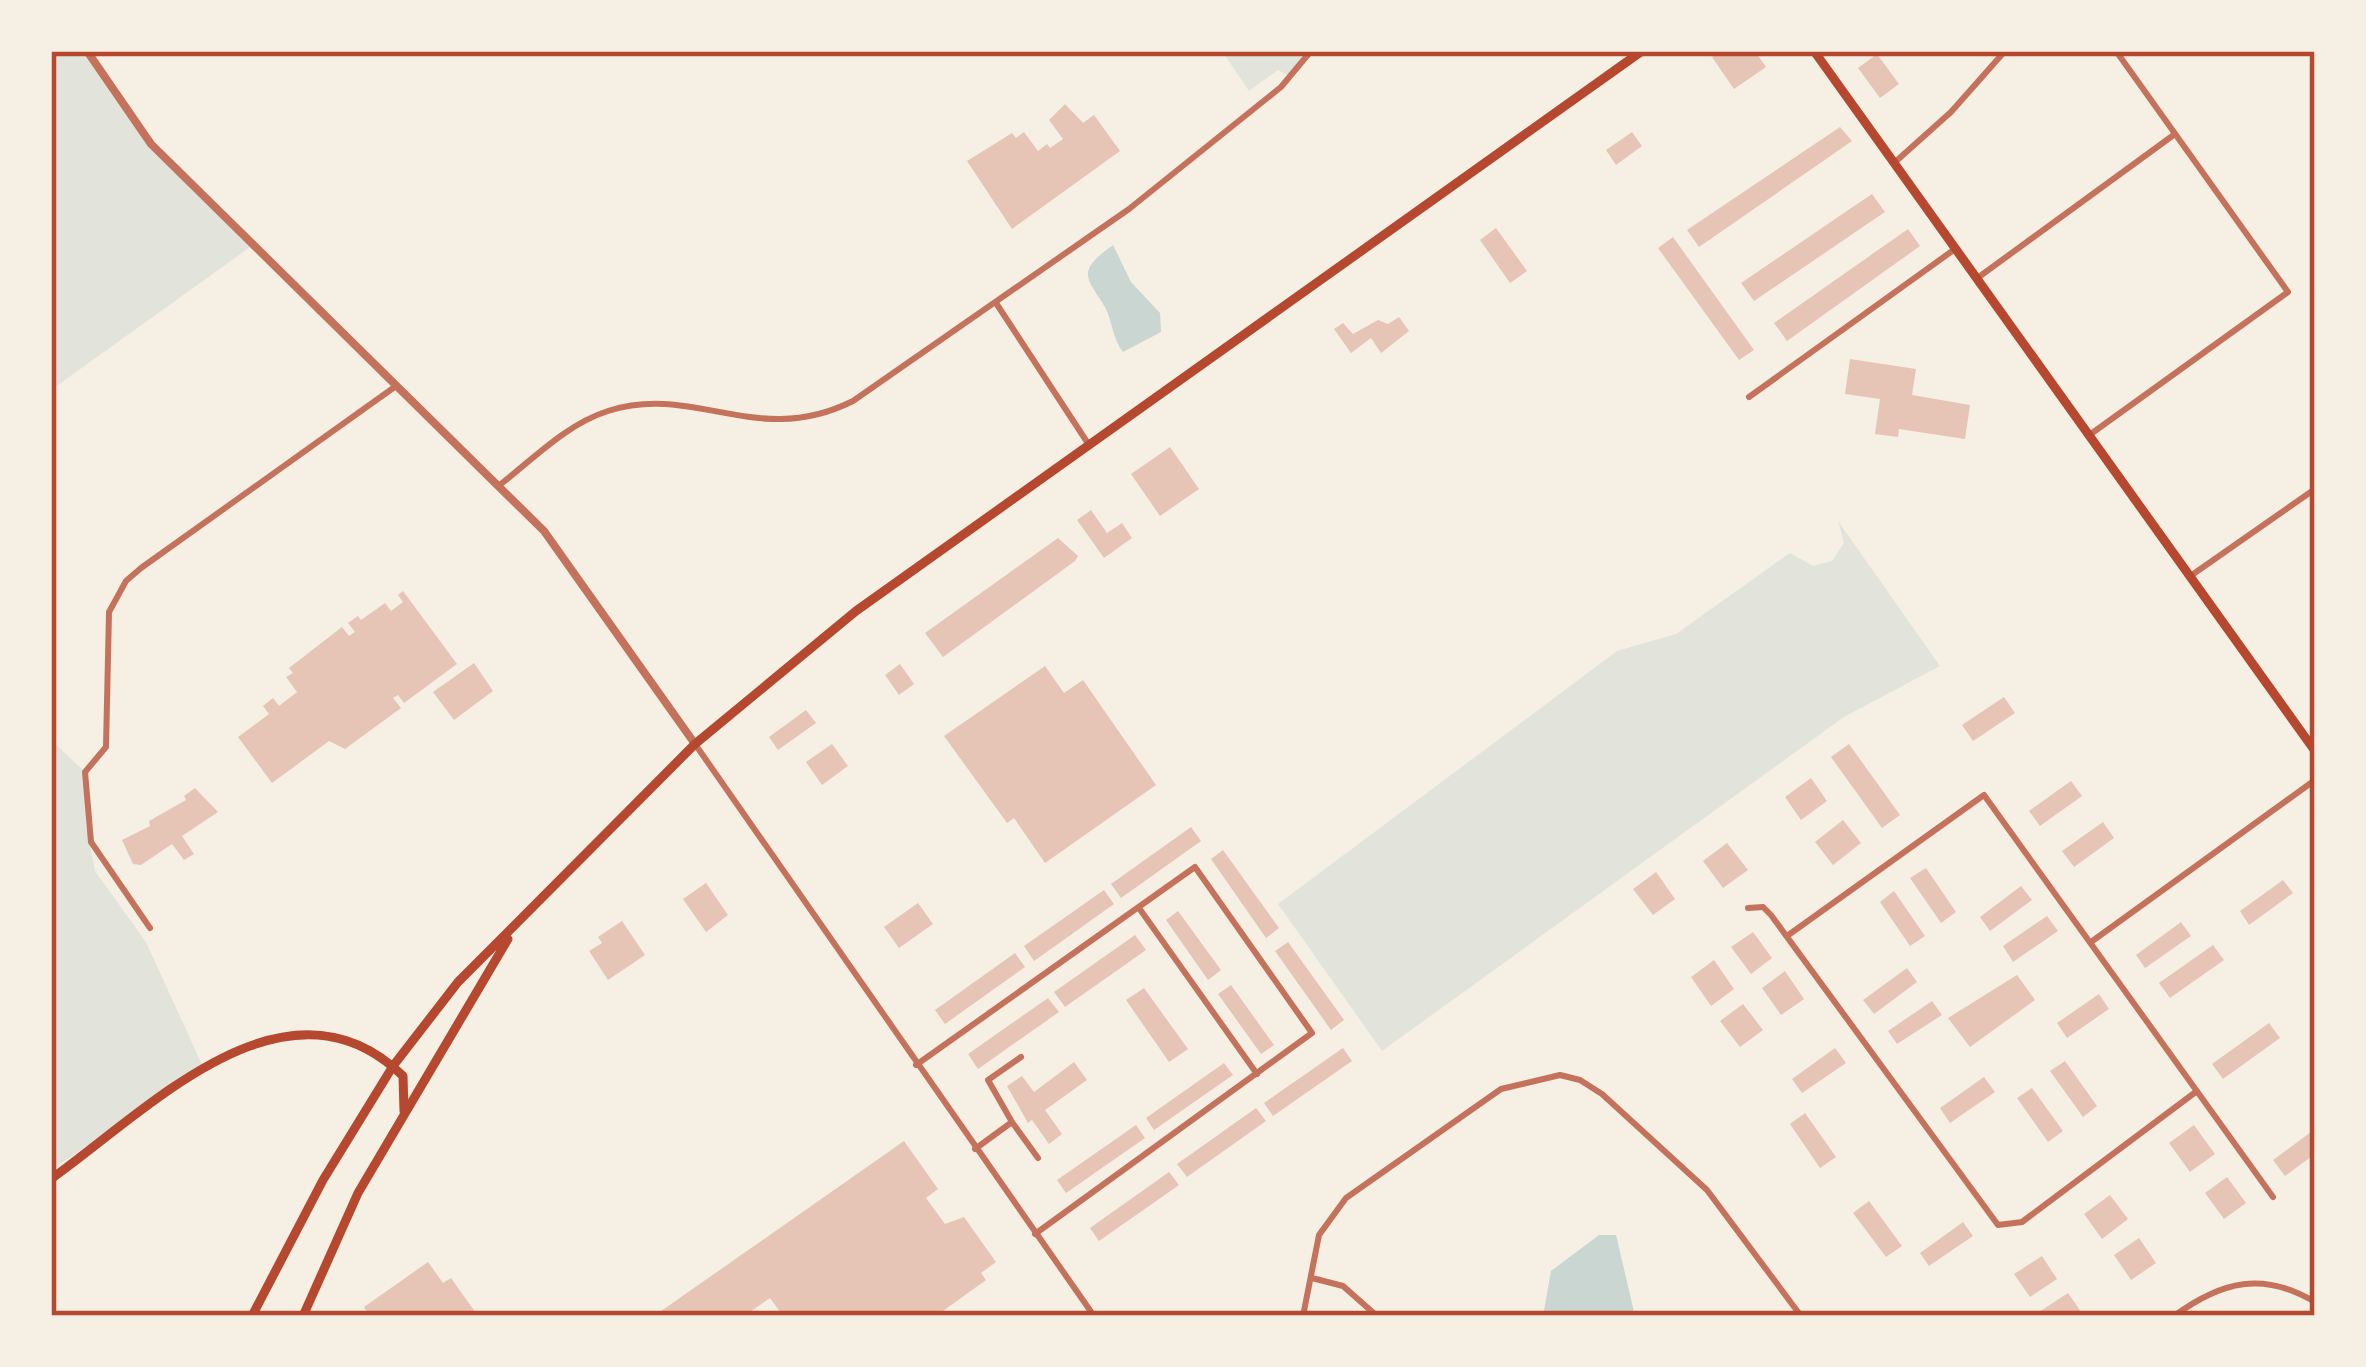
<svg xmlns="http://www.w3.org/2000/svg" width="2366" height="1367" viewBox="0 0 2366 1367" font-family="Poppins,sans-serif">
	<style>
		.green { fill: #e2e4dc }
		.water { fill: #c9d6d2 }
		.building { fill: #e6c5b7 }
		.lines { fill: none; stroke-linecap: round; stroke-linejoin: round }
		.minor { stroke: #c5725c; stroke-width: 6 }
		.tertiary { stroke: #c5725c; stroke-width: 8 }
		.secondary { stroke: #b5482f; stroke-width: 9 }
		.primary { stroke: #b5482f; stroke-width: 9 }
		.neatline { fill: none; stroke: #b5482f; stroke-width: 4.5 }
	</style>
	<rect width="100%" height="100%" fill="#f6efe4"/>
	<path class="green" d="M51,51H87L144,135L253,245L51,390Z
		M1222,51H1311L1291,77L1278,70L1249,91Z
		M1838,521L1940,666L1844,717L1382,1051L1278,904L1617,651L1676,634L1790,553L1813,566L1832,561L1844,543Z
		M51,740L85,772L86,826L95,871L146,942L204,1069L51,1170Z"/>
	<path class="water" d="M1113,245L1131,282L1160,313L1161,332L1123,352C1112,338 1113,322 1105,307C1087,278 1075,272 1113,245Z
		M1599,1235H1616L1635,1316H1543L1551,1271Z"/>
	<path class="building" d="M1721,51H1755L1766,67L1734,89L1712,57Z
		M1877,54L1899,84L1880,98L1858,68Z
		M1065,104L1083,123L1094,115L1120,151L1012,229L967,161L1012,133L1016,138L1024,132L1038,151L1047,144L1050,148L1063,139L1049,120Z
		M1840,127L1852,141L1699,247L1687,230Z
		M1632,132L1642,146L1616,165L1606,150Z
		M1872,194L1885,212L1754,301L1741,283Z
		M1496,228L1527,271L1510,283L1480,240Z
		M1908,229L1920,246L1787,341L1774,323Z
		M1673,237L1754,350L1739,360L1658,248Z
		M1399,317L1409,331L1381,353L1371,338L1351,353L1334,329L1343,323L1353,334L1378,320L1388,324Z
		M1850,359L1916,369L1912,395L1970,405L1965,439L1899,429L1898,437L1875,434L1880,399L1845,394Z
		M1170,447L1199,489L1160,516L1131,474Z
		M1091,510L1107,533L1122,523L1132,538L1104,558L1077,520Z
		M1058,538L1078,556L1075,561L943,657L925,633Z
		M403,591L457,664L404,703L398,695L393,698L401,708L345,749L329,741L272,783L238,737L269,714L263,706L273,698L279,706L297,692L286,677L293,673L289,668L342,627L349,636L355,632L348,623L358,616L361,620L385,603L391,611L403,602L398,595Z
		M474,663L493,691L454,720L433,692Z
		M900,664L914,684L899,695L885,675Z
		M1045,666L1064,693L1083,680L1156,785L1045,863L1014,818L1007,823L944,736Z
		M2004,697L2015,713L1973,741L1962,725Z
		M806,710L816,723L778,750L769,737Z
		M832,744L848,766L822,785L806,762Z
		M1849,744L1900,815L1882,828L1831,757Z
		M1811,778L1827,801L1801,820L1785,797Z
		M2071,781L2082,796L2040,826L2029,811Z
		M195,788L218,812L182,836L194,854L184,860L172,844L141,865L133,864L122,840L150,826L149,821L186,800L184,796Z
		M1843,820L1861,843L1833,865L1815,842Z
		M2103,822L2114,838L2074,867L2062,851Z
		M1191,827L1201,841L1121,898L1111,884Z
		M1727,843L1748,870L1723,888L1703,861Z
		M1223,850L1279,928L1266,938L1211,859Z
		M1926,868L1956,912L1941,923L1910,878Z
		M1656,872L1675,899L1653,915L1633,889Z
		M2283,880L2293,893L2249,925L2240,911Z
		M706,883L728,915L706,932L683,899Z
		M2021,886L2032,900L1990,931L1980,917Z
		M1104,890L1114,904L1034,961L1024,946Z
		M1894,891L1925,936L1910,946L1880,902Z
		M918,903L933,924L899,948L884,927Z
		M1178,911L1221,970L1208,980L1166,920Z
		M2047,916L2058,931L2013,962L2003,946Z
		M622,921L645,955L608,980L589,951L602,943L598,937Z
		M2181,922L2191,936L2145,968L2136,955Z
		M1753,932L1772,958L1751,974L1731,947Z
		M1135,935L1146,950L1065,1007L1054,992Z
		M1288,942L1344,1020L1331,1030L1275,951Z
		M2213,945L2224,960L2170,998L2159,983Z
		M1015,953L1025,967L945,1024L935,1010Z
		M1714,960L1734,989L1711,1006L1691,977Z
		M1907,968L1917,982L1874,1014L1863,1000Z
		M1785,971L1804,999L1781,1015L1762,988Z
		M2017,975L2035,1000L1970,1047L1948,1018Z
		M1231,985L1274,1045L1261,1054L1218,994Z
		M1144,988L1188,1049L1169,1062L1126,1000Z
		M2099,994L2109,1009L2067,1038L2057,1023Z
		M1048,998L1059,1012L978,1069L968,1054Z
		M1932,1001L1942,1015L1897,1044L1888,1031Z
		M1743,1004L1763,1030L1740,1047L1720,1021Z
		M2269,1023L2280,1038L2223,1079L2212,1064Z
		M1343,1048L1352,1061L1273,1116L1264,1103Z
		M1835,1048L1846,1063L1802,1093L1792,1079Z
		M2065,1061L2097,1106L2083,1117L2050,1071Z
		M1074,1062L1087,1080L1045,1110L1062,1134L1049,1144L1032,1120L1028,1123L1007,1086L1022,1076L1034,1092Z
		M1224,1063L1233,1075L1154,1130L1146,1118Z
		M1984,1077L1995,1092L1950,1123L1940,1108Z
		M2032,1088L2063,1131L2048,1142L2017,1098Z
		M1256,1108L1266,1121L1187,1177L1177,1164Z
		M1805,1113L1836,1157L1820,1168L1790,1124Z
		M1136,1125L1145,1138L1066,1193L1057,1180Z
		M2194,1125L2215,1154L2190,1172L2169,1143Z
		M2315,1129V1154L2285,1176L2273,1160Z
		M904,1141L938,1189L926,1198L945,1224L964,1217L996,1262L981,1273L986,1280L936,1316H783L770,1298L744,1316H654Z
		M1169,1172L1179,1185L1099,1241L1090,1228Z
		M2227,1177L2246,1203L2224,1219L2205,1193Z
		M2110,1195L2128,1219L2102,1239L2084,1214Z
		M1869,1201L1902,1246L1886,1257L1853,1213Z
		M1963,1222L1973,1236L1929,1266L1920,1253Z
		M2139,1238L2156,1263L2131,1280L2114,1255Z
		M2042,1256L2057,1279L2030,1297L2014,1274Z
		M428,1262L443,1283L451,1278L478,1316H370L364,1307Z
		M2068,1293L2084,1316H2041L2039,1312Z"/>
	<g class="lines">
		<path class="minor" d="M1894,163L1951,112L2005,51
			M1976,279L2175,134
			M996,303L1089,445
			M1749,397L1955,249
			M2088,436L2288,292L2116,51
			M501,484C534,458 567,424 608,411C696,383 757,449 853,401L1129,209L1281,87L1311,51
			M2189,577L2315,489
			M695,744L1094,1316
			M1139,908L1257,1074
			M1748,908L1763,907L1771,915L1998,1225L2022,1222L2197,1091
			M150,928L91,842L85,772L106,747L109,612L126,581L141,568L396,386
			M1787,936L1984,795L2273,1197
			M2091,942L2315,780
			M916,1065L1195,867L1312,1033L1035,1234
			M1012,1122L988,1080L1021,1057
			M975,1149L1012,1122L1038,1158
			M1312,1278L1343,1286L1377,1316
			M1303,1316L1319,1235L1346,1198L1501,1089L1560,1075L1580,1080L1602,1094L1707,1190L1801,1316
			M2174,1316C2222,1281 2263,1271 2315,1302"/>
		<path class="tertiary" d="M87,51L151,144L544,531L695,744"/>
		<path class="secondary" d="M1814,51L2315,751
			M51,1179C148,1110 287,963 403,1076L404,1111"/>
		<path class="primary" d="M252,1316L323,1180L393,1066L458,982L695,744L856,611L1642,51
			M303,1316L358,1193L508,939"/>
	</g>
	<rect width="2366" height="1367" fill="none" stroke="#f6efe4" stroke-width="108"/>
	<rect x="54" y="54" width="2258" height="1259" class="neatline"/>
</svg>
